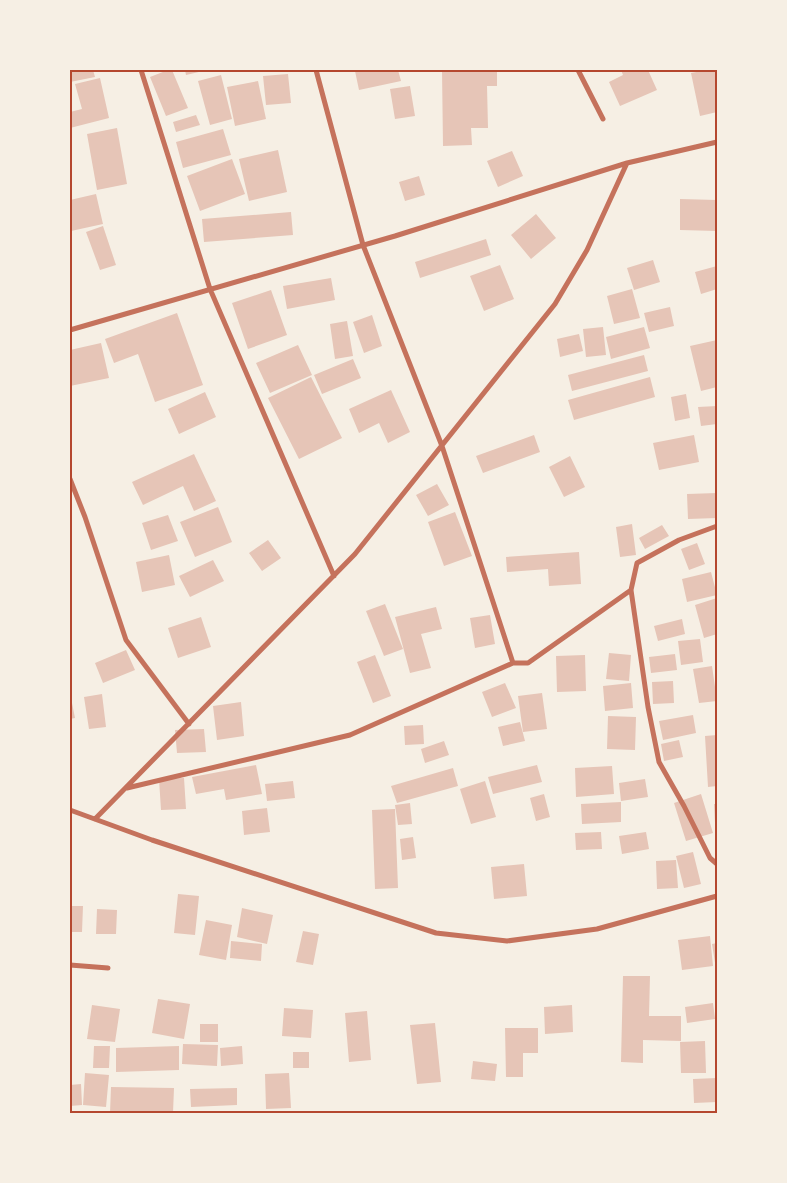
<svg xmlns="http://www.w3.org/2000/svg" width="787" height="1183" viewBox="0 0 787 1183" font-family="'DejaVu Sans',sans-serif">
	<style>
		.building { fill: #e6c5b7 }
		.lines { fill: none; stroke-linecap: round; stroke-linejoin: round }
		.minor { stroke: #c5725c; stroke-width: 5 }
		.neatline { fill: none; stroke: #b5482f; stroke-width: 2 }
	</style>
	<rect width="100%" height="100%" fill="#f6efe4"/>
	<path class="building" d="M70,70H93L95,77L70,82Z
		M168,70H172L188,108L166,116L150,77Z
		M185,70H203V71L186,75Z
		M359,70H398L401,81L359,90L355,71Z
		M442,70H497V86H487L488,128H471L472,145L443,146Z
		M621,70H648L657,90L620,106L609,82L623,75Z
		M707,70H717V112L700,116L691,73Z
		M288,74L291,103L266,105L263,76Z
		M221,75L232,119L210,125L198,81Z
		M100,78L109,118L70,128V112L82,109L75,84Z
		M258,81L266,119L235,126L227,87Z
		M410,86L415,116L395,119L390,89Z
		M196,115L200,125L176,132L173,122Z
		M117,128L127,184L97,190L87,134Z
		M223,129L231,155L183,168L176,142Z
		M278,150L287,192L249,201L239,159Z
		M512,151L523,176L498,187L487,161Z
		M232,159L245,194L200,211L187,176Z
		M419,176L425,195L405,201L399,182Z
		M96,194L103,224L71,231L70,200Z
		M680,199L717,200V231L680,230Z
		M291,212L293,235L204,242L202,219Z
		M536,214L556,238L531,259L511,235Z
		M103,226L116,265L100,270L86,232Z
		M486,239L491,255L420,278L415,262Z
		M653,260L660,282L634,290L627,268Z
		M500,265L514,299L484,311L470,276Z
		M717,266V289L701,294L695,272Z
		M331,278L335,300L287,309L283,286Z
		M632,289L640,318L614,324L607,296Z
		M271,290L287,335L248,349L232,303Z
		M670,307L674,326L649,332L644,313Z
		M177,313L203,385L155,402L138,354L114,363L105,339Z
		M372,315L382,346L364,353L353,322Z
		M347,321L353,356L335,359L330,324Z
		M603,327L606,355L586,357L583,329Z
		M644,327L650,348L611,359L606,337Z
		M579,334L583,351L560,357L557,339Z
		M717,340V387L701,391L690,346Z
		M101,343L109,378L70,386V350Z
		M298,345L312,375L270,393L256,363Z
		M644,355L648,371L572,391L568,375Z
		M353,359L361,378L322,394L314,375Z
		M311,377L342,438L299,459L268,398Z
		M650,377L655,397L574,420L568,400Z
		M391,390L410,432L388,443L379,423L359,433L349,409Z
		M205,392L216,417L179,434L168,409Z
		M686,394L690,418L675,421L671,397Z
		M717,406V424L701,426L698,407Z
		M534,435L540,452L483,473L476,456Z
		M694,435L699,462L659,470L653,443Z
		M194,454L216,501L194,511L183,486L143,505L132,482Z
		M570,456L585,487L564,497L549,467Z
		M437,484L449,505L428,516L416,495Z
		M717,493V518L688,519L687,494Z
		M218,507L232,542L195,557L180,522Z
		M455,512L472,556L444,566L428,522Z
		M168,515L178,541L151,550L142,523Z
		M632,524L636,555L620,557L616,527Z
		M662,525L669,536L645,549L639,538Z
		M268,540L281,558L262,571L249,553Z
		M697,543L705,564L689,570L681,549Z
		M579,552L581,584L549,586L548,569L507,572L506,557Z
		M169,555L175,585L142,592L136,562Z
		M213,560L224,581L190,597L179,576Z
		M711,572L717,595L687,602L682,579Z
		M717,598V634L704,638L695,605Z
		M385,604L403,649L384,656L366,611Z
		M436,607L442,629L421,634L431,668L410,673L395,617Z
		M490,615L495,644L475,648L470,618Z
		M201,617L211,647L178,658L168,628Z
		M682,619L685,634L658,641L654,626Z
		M700,639L703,662L681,665L678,641Z
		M126,650L135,670L103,683L95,663Z
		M609,653L631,655L629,681L606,679Z
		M675,654L677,670L651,673L649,657Z
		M375,655L391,696L373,703L357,662Z
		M585,655L586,691L557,692L556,656Z
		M712,666L717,701L699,703L693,669Z
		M673,681L674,703L653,704L652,682Z
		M505,683L516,708L492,717L482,692Z
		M631,683L633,708L605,711L603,686Z
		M70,693L75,718L70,719Z
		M542,693L547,729L523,732L518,696Z
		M102,694L106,727L89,729L84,697Z
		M241,702L244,736L217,740L213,706Z
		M693,715L696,733L663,740L659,721Z
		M608,716L636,717L635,750L607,749Z
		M520,722L525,741L503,746L498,727Z
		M423,725L424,744L405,745L404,726Z
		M204,729L206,752L177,753L175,730Z
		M717,735V786L708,787L705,736Z
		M679,740L683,757L664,761L661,744Z
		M444,741L449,755L425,763L421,749Z
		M256,765L262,794L226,800L224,789L196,794L192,777Z
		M537,765L542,782L493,794L488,777Z
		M612,766L614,794L576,797L575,768Z
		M453,768L458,786L397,803L391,786Z
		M184,778L186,809L161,810L159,779Z
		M645,779L648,797L621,801L619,783Z
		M293,781L295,798L267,801L265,784Z
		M485,781L496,817L471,824L460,789Z
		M544,794L550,817L536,821L530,798Z
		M701,794L713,833L686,841L674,803Z
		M621,802V822L582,824L581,804Z
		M410,803L412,824L398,825L395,805Z
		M714,804H717V822L715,823Z
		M267,808L270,832L244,835L242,811Z
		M395,809L398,888L375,889L372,810Z
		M601,832L602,849L576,850L575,833Z
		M646,832L649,849L622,854L619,836Z
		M413,837L416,858L402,860L400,839Z
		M693,852L701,884L684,888L676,856Z
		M676,860L678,888L657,889L656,861Z
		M524,864L527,896L494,899L491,867Z
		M178,894L199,896L195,935L174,933Z
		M70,906H83L82,932H70Z
		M242,908L273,915L267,944L237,937Z
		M97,909L117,910L116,934H96Z
		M206,920L232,925L226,960L199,955Z
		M303,931L319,934L313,965L296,962Z
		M710,936L713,966L682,970L678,940Z
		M231,941L262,944L261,961L230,958Z
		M717,943V969H716L712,944Z
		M623,976H650L649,1016H681V1041L643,1040V1063L621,1062Z
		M158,999L190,1004L184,1039L152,1033Z
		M713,1003L715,1019L687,1023L685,1007Z
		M92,1005L120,1009L115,1042L87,1039Z
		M572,1005L573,1032L545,1034L544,1007Z
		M284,1008L313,1010L311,1038L282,1036Z
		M367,1011L371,1060L349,1062L345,1013Z
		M435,1023L441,1082L417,1084L410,1025Z
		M200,1024H218V1042H200Z
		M505,1028H538V1053H523V1077H506Z
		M705,1041L706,1073H681L680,1042Z
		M183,1044L218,1045L217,1066L182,1064Z
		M94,1046H110L109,1068H93Z
		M179,1046V1070L116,1072V1048Z
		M242,1046L243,1064L221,1066L220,1048Z
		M293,1052H309V1068H293Z
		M473,1061L497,1064L495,1081L471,1079Z
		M85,1073L109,1075L106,1107L83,1105Z
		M289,1073L291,1108L266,1109L265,1074Z
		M717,1078V1102L694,1103L693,1079Z
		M81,1084L82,1105L70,1106V1085Z
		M111,1087L174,1088L173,1113H110Z
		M237,1088V1105L191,1107L190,1089Z"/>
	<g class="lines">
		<path class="minor" d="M141,70L210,289L334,576
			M316,70L363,245L442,446L513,663
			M578,70L603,119
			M70,330L395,236L627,163L717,142
			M70,479L85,517L126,640L189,724
			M717,526L679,540L637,563L631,590L648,707L659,762L684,806L710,858L717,864
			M127,788L350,735L513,663H528L631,590
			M70,810L152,840L436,933L507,941L597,929L717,896
			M95,819L355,554L555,304L587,250L627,163
			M70,965L108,968"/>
	</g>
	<rect width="787" height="1183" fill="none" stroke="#f6efe4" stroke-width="142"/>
	<rect x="71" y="71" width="645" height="1041" class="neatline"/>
</svg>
